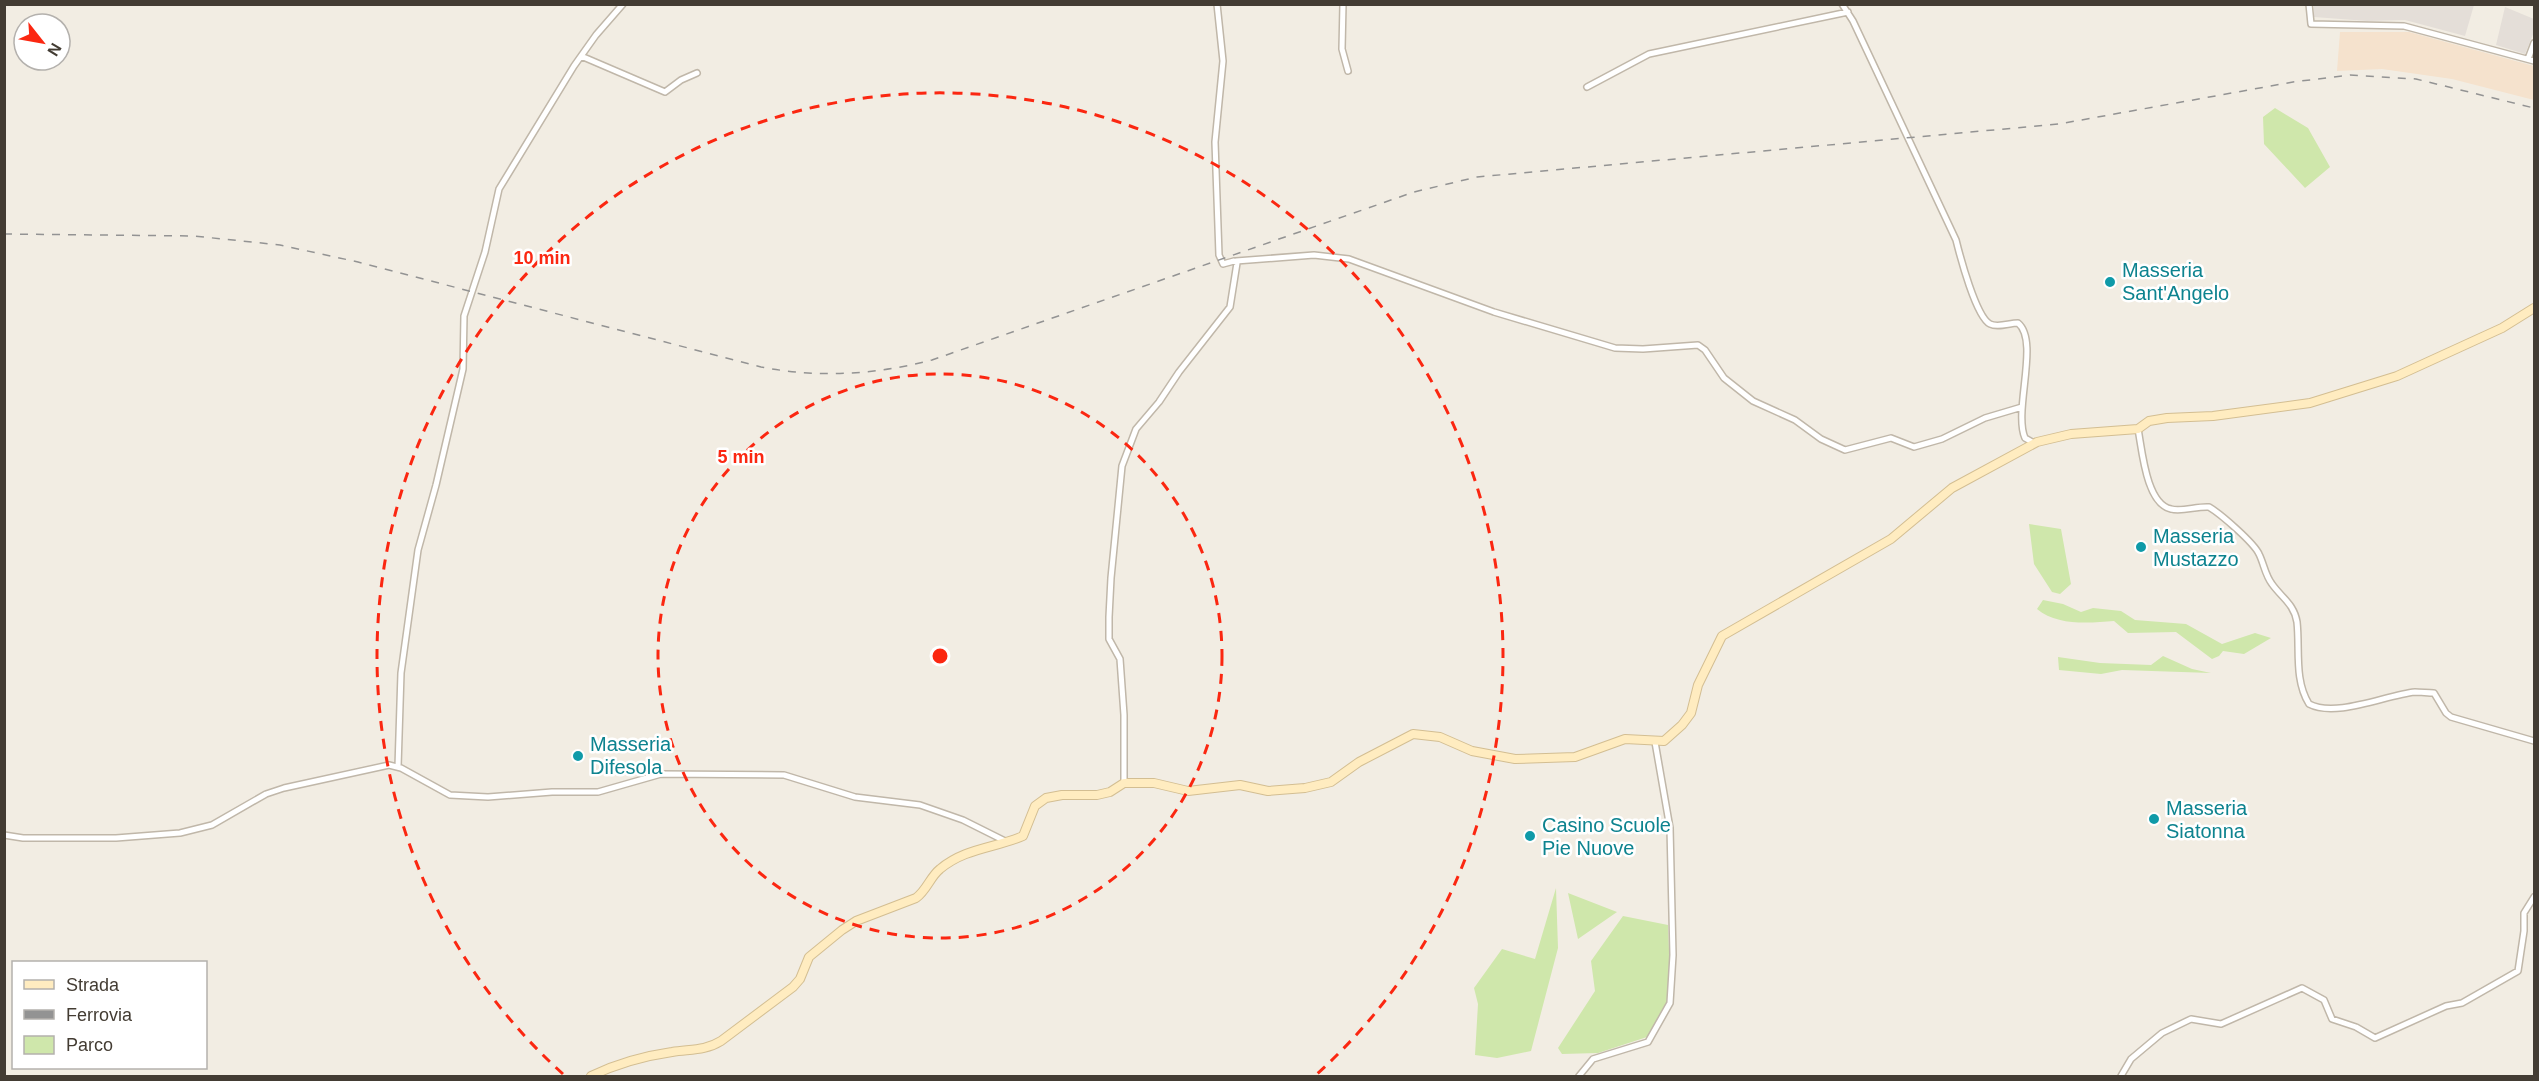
<svg xmlns="http://www.w3.org/2000/svg" width="2539" height="1081" viewBox="0 0 2539 1081" font-family="Arial,sans-serif">
	<style>
		.commercial { fill: #f5e2cd }
		.industrial { fill: #e4ded8 }
		.green { fill: #cfe7ab }
		.lines { fill: none; stroke-linecap: round; stroke-linejoin: round }
		.street-casing { stroke: #c0b7a9; stroke-width: 8 }
		.secondary-casing { stroke: #d3be92; stroke-width: 10 }
		.street { stroke: #fff; stroke-width: 5 }
		.secondary { stroke: #ffecc0; stroke-width: 8 }
		.rail { stroke: #939393; stroke-width: 1.5; stroke-dasharray: 8 8; stroke-linecap: butt }
		.ring { fill: none; stroke: #fb2711; stroke-width: 3; stroke-dasharray: 10 8 }
		.culture-dot { fill: #0f9aa8; stroke: #fff; stroke-width: 2 }
		.labels { text-anchor: middle; stroke-width: 5; stroke-linejoin: round; paint-order: stroke }
		.culture-label { font-size: 20px; fill: #0d838f; stroke: #fff; text-anchor: start }
		.centre { fill: #fb2711; stroke: #fff; stroke-width: 3 }
		.ring-label { font-size: 18px; text-anchor: middle; font-weight: bold; fill: #fb2711; stroke: #fff; stroke-width: 5; stroke-linejoin: round; paint-order: stroke }
	</style>
	<rect width="100%" height="100%" fill="#f2ede3"/>
	<path class="commercial" d="M2340,32H2409L2534,66V100L2452,79L2382,69L2337,71Z"/>
	<path class="industrial" d="M2314,5V4L2474,5L2465,36L2405,20L2367,21L2314,17Z
		M2505,7L2534,19V32L2525,54L2496,45Z"/>
	<path class="green" d="M2275,108L2308,128L2330,167L2305,188L2264,144L2263,117Z
		M2029,524L2061,529L2071,584L2060,594L2052,592L2034,564Z
		M2043,600L2063,604L2081,612L2093,608L2121,611L2135,620L2186,624L2222,644L2255,633L2271,638L2244,654L2223,651L2219,656L2212,659L2176,632L2128,633L2114,621C2089,623 2057,626 2037,609Z
		M2163,656L2192,669L2211,673L2122,670L2101,674L2059,670L2058,657L2100,663L2151,665Z
		M1556,888L1558,948L1531,1051L1497,1058L1475,1055L1478,1004L1474,988L1502,949L1535,959Z
		M1568,893L1617,912L1578,939Z
		M1623,916L1668,925L1671,1000L1647,1037L1598,1053L1562,1054L1558,1048L1595,991L1591,961Z"/>
	<g class="lines">
		<g class="street-casing">
			<path id="street" d="M1343,4L1342,49L1348,71
				M1842,4L1853,21L1956,240C1960,256 1976,317 1990,324C1998,328 2009,323 2018,323C2040,341 2013,411 2025,438L2034,443
				M2309,4L2311,24L2404,26L2534,61
				M581,56L665,92L681,80L697,73
				M2528,59L2534,43
				M1587,87L1649,54L1848,12
				M1236,261L1314,255L1349,259L1494,312L1615,348L1643,349L1698,345L1705,350L1724,378L1753,401L1795,420L1821,439L1845,450L1891,438L1914,447L1942,439L1985,418L2022,407
				M2138,429C2142,449 2146,504 2171,509C2182,512 2197,506 2209,507C2221,514 2254,543 2259,554C2264,564 2265,575 2272,584C2282,598 2294,604 2297,622C2300,649 2294,680 2309,704C2336,718 2386,695 2415,692C2421,692 2428,693 2434,693L2446,713L2451,717L2534,741
				M398,767L401,673L418,550L436,485L463,369L464,316L485,252L499,189L574,66L596,35L623,4
				M1124,783V715L1120,659L1109,639V617L1111,578L1122,466L1136,429L1159,402L1179,372L1230,307L1237,263L1234,261L1223,264L1219,255L1215,142L1223,61L1217,4
				M4,835L23,838H116L180,833L212,825L266,794L284,788L389,765L401,768L450,795L488,797L552,792H598L661,774L784,775L855,797L920,805L963,820L1005,841
				M1579,1076L1593,1059L1648,1042L1670,1003L1673,955L1670,828L1655,742
				M2121,1076L2131,1059L2162,1033L2191,1019L2221,1024L2302,988L2324,1000L2332,1019L2356,1027L2375,1038L2446,1006L2462,1003L2518,971L2524,931V913L2534,897"/>
		</g>
		<g class="secondary-casing">
			<path id="secondary" d="M591,1076C616,1064 644,1056 672,1052C690,1049 705,1051 721,1041L793,987L800,979L809,957L842,930L856,921L916,898C927,890 930,877 940,869C965,848 995,848 1023,836L1035,806L1046,798L1062,795H1097L1110,792L1124,783H1154L1188,791L1240,785L1268,791L1305,788L1331,782L1359,762L1413,734L1440,737L1472,751L1515,759L1575,757L1625,739L1664,741L1682,725L1691,713L1698,685L1722,636L1891,539L1952,488L2037,442L2071,434L2138,429L2149,421L2167,418L2213,416L2310,403L2397,376L2502,328L2534,308"/>
		</g>
		<use href="#street" class="street"/>
		<use href="#secondary" class="secondary"/>
		<path class="rail" d="M4,234L194,236L280,245L358,262L761,367C819,378 874,375 932,360L1414,192L1477,177L2059,124L2293,82L2350,75L2416,79L2534,108"/>
	</g>
	<g class="ring">
		<circle cx="940" cy="656" r="282"/>
		<path d="M563 1074A563 563 0 1 1 1317 1074"/>
	</g>
	<g class="culture-dot">
		<circle cx="2110" cy="282" r="6"/>
		<circle cx="2141" cy="547" r="6"/>
		<circle cx="578" cy="756" r="6"/>
		<circle cx="2154" cy="819" r="6"/>
		<circle cx="1530" cy="836" r="6"/>
	</g>
	<g class="labels">
		<g class="culture-label">
			<text x="2122" y="277">Masseria<tspan x="2122" dy="23">Sant'Angelo</tspan></text>
			<text x="2153" y="543">Masseria<tspan x="2153" dy="23">Mustazzo</tspan></text>
			<text x="590" y="751">Masseria<tspan x="590" dy="23">Difesola</tspan></text>
			<text x="2166" y="815">Masseria<tspan x="2166" dy="23">Siatonna</tspan></text>
			<text x="1542" y="832">Casino Scuole<tspan x="1542" dy="23">Pie Nuove</tspan></text>
		</g>
	</g>
	<circle cx="940" cy="656" r="9" class="centre"/>
	<g class="ring-label">
		<text x="542" y="264">10 min</text>
		<text x="741" y="463">5 min</text>
	</g>
	<rect width="2539" height="1081" fill="none" stroke="#433c33" stroke-width="12"/>
	<rect x="12" y="961" width="195" height="108" fill="#ffffff" stroke="#b4b1ad" stroke-width="1.5"/>
	<rect x="24" y="980" width="30" height="9" fill="#ffecc0" stroke="#b4b1ad" stroke-width="1.5"/>
	<text x="66" y="991" font-size="18" fill="#433c33">Strada</text>
	<rect x="24" y="1010" width="30" height="9" fill="#939393" stroke="#b4b1ad" stroke-width="1.5"/>
	<text x="66" y="1021" font-size="18" fill="#433c33">Ferrovia</text>
	<rect x="24" y="1036" width="30" height="18" fill="#cfe7ab" stroke="#b4b1ad" stroke-width="1.5"/>
	<text x="66" y="1051" font-size="18" fill="#433c33">Parco</text>
	<g transform="translate(42 42) rotate(121)"><circle r="28" fill="#ffffff" stroke="#b4b1ad" stroke-width="1.5"/>
	<path d="M0-4.5L10 22L0 15L-10 22Z" fill="#fb2711"/>
	<text y="-9" font-size="16" font-weight="bold" text-anchor="middle" fill="#433c33">N</text>
	</g>
</svg>
